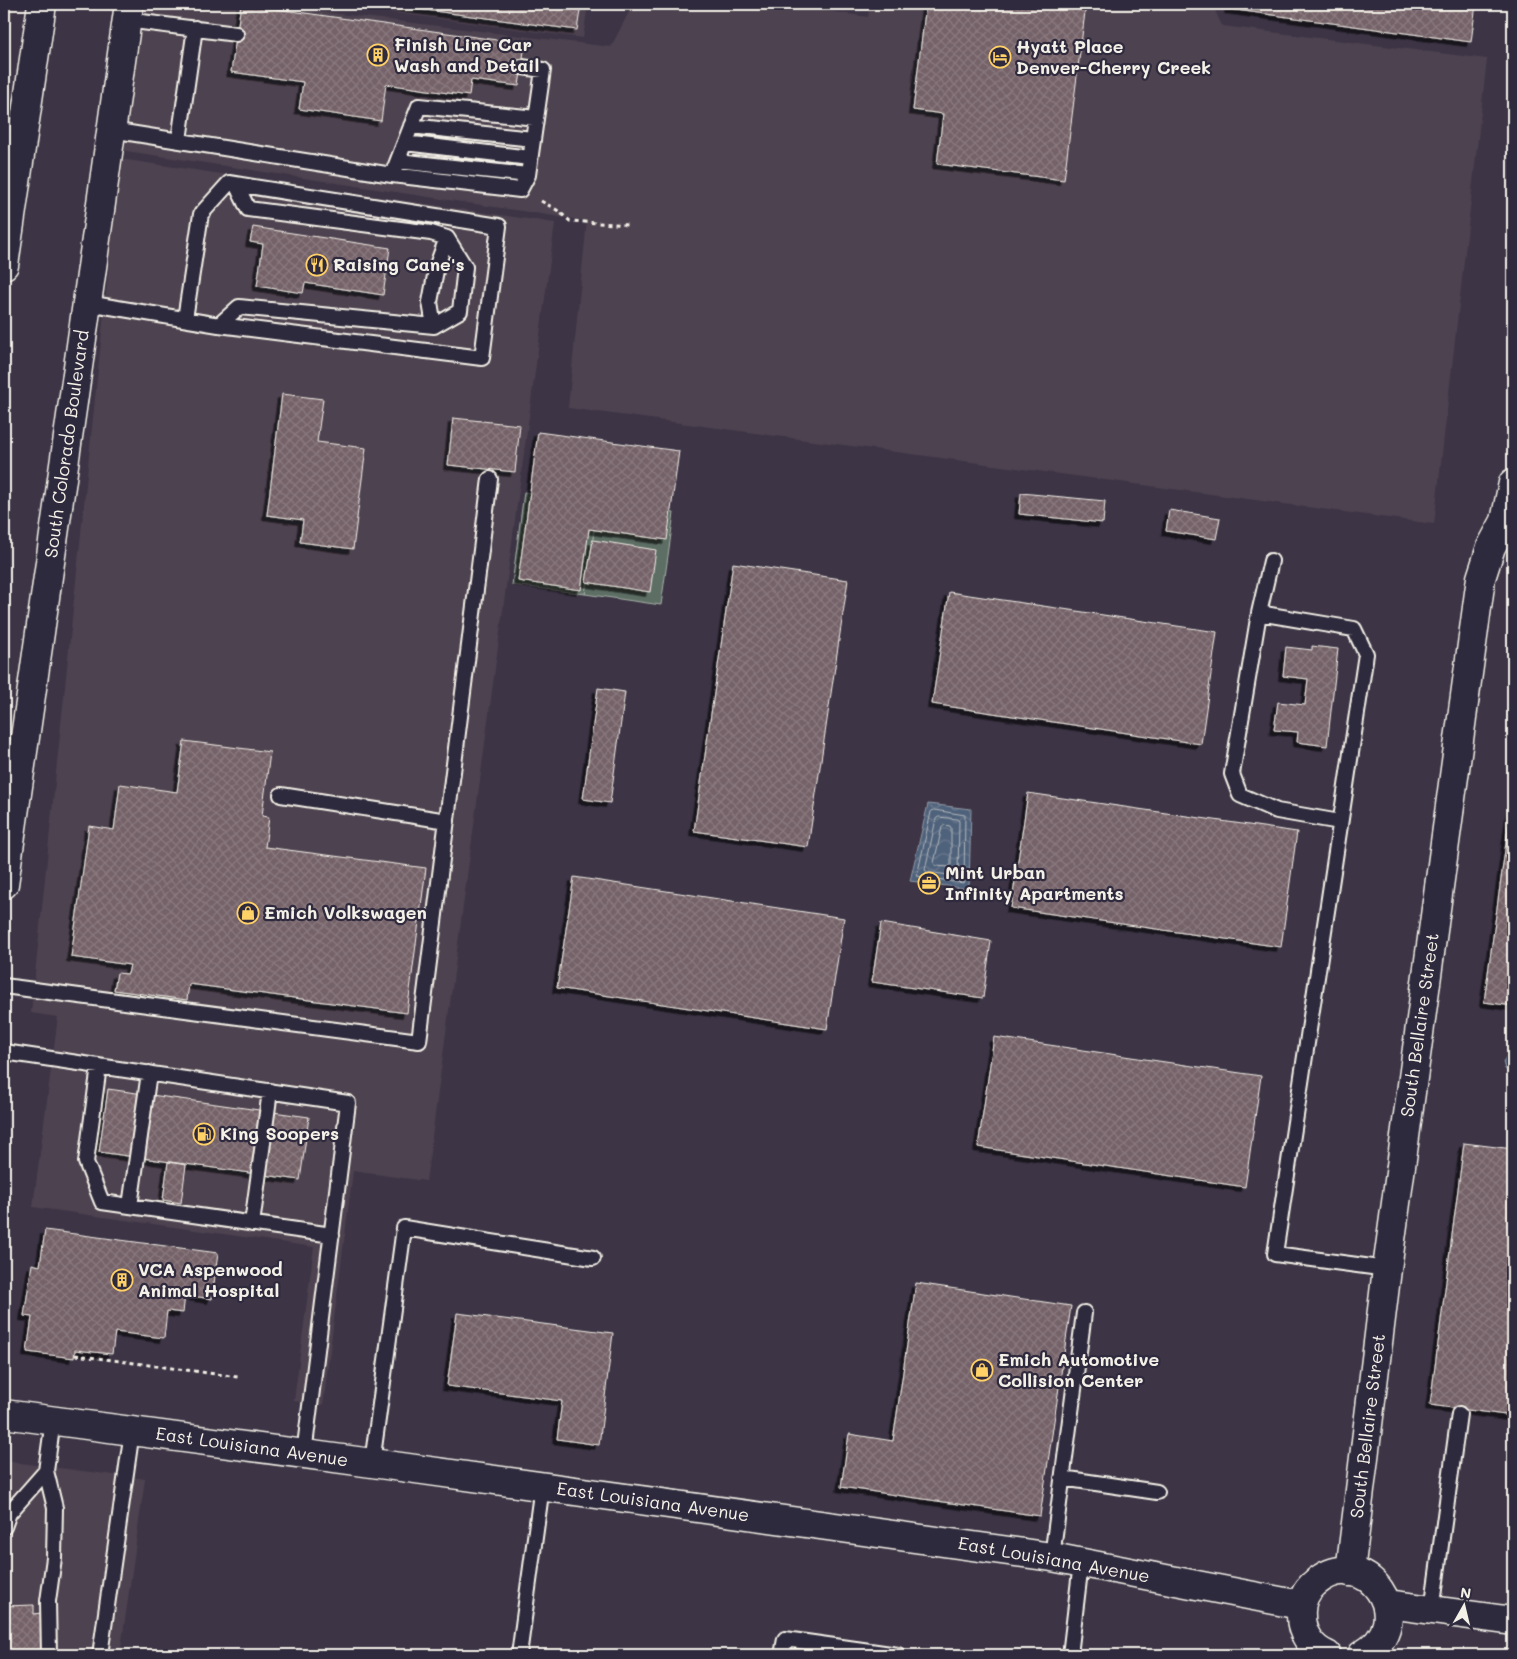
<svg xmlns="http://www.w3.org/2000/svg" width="1517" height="1659" viewBox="0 0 1517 1659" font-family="Mali,sans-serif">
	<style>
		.built { fill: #4e4250 }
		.grass { fill: #5d6e65; stroke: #a8b0a6 }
		.park { fill: url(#park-dots); stroke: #a8b0a6 }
		.water { fill: url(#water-waves); stroke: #929ba7 }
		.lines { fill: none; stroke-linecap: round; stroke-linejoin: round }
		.shore { stroke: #b2b8bc; stroke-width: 1 }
		.building { fill: url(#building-cross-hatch); stroke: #f4f1e8; filter: url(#shadow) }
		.lane-casing { stroke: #f4f1e8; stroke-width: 18 }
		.street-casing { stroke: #f4f1e8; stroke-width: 31 }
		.secondary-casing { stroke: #f4f1e8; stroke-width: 31 }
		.primary-casing { stroke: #f4f1e8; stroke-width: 31 }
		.path { stroke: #f4f1e8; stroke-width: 3; stroke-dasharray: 4 4; stroke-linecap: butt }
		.lane { stroke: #2f2a3d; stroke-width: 14 }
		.street { stroke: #2f2a3d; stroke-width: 28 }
		.secondary { stroke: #2f2a3d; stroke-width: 28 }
		.primary { stroke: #2f2a3d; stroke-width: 28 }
		.labels { text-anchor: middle; stroke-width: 4.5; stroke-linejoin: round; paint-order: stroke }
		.poi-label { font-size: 18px; font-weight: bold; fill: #f4f1e8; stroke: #2f2a3d; text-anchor: start }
		.street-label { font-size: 18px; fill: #f4f1e8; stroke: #2f2a3d }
	</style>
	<defs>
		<pattern id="park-dots" width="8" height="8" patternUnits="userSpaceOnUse" patternTransform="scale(1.25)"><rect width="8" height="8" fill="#5d6e65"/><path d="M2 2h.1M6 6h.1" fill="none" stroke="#75837b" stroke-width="1.8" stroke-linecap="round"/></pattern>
		<pattern id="water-waves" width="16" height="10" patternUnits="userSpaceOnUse" patternTransform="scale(1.25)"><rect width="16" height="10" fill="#50627b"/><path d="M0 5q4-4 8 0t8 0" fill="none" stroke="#6a798e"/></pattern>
		<pattern id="building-cross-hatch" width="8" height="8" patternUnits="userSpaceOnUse" patternTransform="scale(1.25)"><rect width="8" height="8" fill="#756269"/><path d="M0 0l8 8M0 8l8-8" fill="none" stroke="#89797e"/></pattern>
		<filter id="shadow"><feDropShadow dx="-4.5" dy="4.5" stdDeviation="0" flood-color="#0009"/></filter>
	</defs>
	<rect width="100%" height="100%" fill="#3d3546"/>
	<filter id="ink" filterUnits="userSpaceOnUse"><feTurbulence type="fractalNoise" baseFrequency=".02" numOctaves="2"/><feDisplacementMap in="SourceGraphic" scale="10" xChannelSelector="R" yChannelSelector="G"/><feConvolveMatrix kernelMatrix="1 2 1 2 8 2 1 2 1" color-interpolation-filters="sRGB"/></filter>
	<g filter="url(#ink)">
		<path class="built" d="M4,4H14L4,79Z
			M142,4H257L611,47L633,4H777L868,17L870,4H1212L1222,26L1487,59L1434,524L568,408L587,221L120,150Z
			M327,4H588L583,38Z
			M120,159L555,223L426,1181L353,1171L323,1405L294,1401L314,1247L33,1207L58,1017L31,1013Z
			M4,1461L145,1479L120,1655H4Z"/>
		<path class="grass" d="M598,502L674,513L661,605L585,594Z"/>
		<path class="park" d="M524,492L598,502L585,594L512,585Z"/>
		<path class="water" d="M928,804L971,809L969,889L910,881Z
			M1513,1050V1078H1511V1073L1505,1069L1503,1062L1508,1054Z"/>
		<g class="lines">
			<path class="shore" d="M934,810L965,815L964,881L963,883L917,876L931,812Z
				M939,817L957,819L959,821L958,874L956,876L927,872L925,870L936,819Z
				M944,825L950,826L951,828V865L948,867L936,866L934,863L942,827Z"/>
		</g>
		<path class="building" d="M241,4L525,44L519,86L471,80L469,96L386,84L381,121L299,109L303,82L231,72Z
			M381,4H581L577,30Z
			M926,4H1086L1064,180L937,164L943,114L913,110Z
			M1230,4H1476L1471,42L1229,9Z
			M253,227L390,248L383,295L305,283L303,293L257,286L263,244L250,242Z
			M282,394L323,399L317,442L366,448L353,549L300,542L303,520L267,515Z
			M453,418L520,425L515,472L448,465Z
			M538,432L679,451L667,540L589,529L581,590L518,581Z
			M1021,493L1105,501L1103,523L1019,514Z
			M1169,510L1220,518L1216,539L1166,531Z
			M593,540L656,550L650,592L586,582Z
			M733,563L848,580L808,847L694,831Z
			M949,592L1217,632L1201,744L932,704Z
			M1312,646L1338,649L1327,746L1297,742L1298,732L1274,730L1278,702L1305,705L1308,679L1283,676L1286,647L1312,650Z
			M598,688L625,692L610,803L583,799Z
			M184,741L270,752L262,816L269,817L265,847L426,868L407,1013L189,984L187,1000L114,990L117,973L128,974L130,965L71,957L89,826L114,830L120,784L177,792Z
			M1513,792V1006L1484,1002Z
			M1028,793L1297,832L1281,947L1011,908Z
			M574,877L844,918L827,1029L557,988Z
			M881,923L991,941L983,998L872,982Z
			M994,1037L1261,1076L1245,1187L978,1147Z
			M108,1089L309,1117L300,1180L99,1152Z
			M1464,1143L1513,1149V1416L1430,1405Z
			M168,1162L186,1165L181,1203L163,1200Z
			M45,1230L218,1253L212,1299L185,1295L183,1313L167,1311L164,1338L115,1332L112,1354L75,1350L74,1358L27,1352L32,1317L24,1316L32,1264L40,1266Z
			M916,1283L1071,1306L1040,1516L841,1487L849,1434L893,1441Z
			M457,1313L613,1333L599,1445L557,1439L562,1401L447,1386Z
			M34,1605V1614L41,1613L42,1655H4V1606Z"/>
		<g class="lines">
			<g class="lane-casing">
				<path id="lane" d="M126,20L236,34
					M411,126L533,139
					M111,130L392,175L520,190L528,175L543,70L522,67
					M179,140L195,28
					M405,143L530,158
					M398,161L528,175
					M392,175L419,106L536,118
					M87,303L219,325L482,358L499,226L229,183L201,214L185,319
					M219,325L239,307L434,326L460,311L465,267L447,238L431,233L248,209L236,184
					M434,326L430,302L437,265L447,238
					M1271,561L1259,613L1354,629L1366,654L1275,1254L1387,1269
					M1259,613L1232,774L1240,795L1277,811L1340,822
					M281,795L447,821
					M4,986L419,1041L490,479
					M4,1052L348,1103L304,1454
					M99,1066L86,1162L102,1202L332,1235
					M130,1206L149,1073
					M252,1224L270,1091
					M372,1463L404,1228L593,1258
					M1062,1478L1157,1492
					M4,1527L9,1513L46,1471
					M1052,1557L1084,1313
					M1432,1610L1459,1414
					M49,1655L48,1601L54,1558L55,1508L46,1471L53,1420
					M100,1655L132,1431
					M519,1655L542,1486
					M782,1655L785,1639L898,1655
					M1070,1655L1081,1563"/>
			</g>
			<g class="street-casing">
				<path id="street" d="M1350,1572L1387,1269L1481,578L1491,547L1505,521L1513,483"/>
			</g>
			<g class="secondary-casing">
				<path id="secondary" d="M4,1414L372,1463L1052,1557L1300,1605
					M1388,1604L1513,1621
					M1327,1655C1311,1648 1301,1633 1301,1616C1300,1603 1305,1591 1315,1583C1365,1540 1422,1622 1362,1655"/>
			</g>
			<g class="primary-casing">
				<path id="primary" d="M4,265L42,4
					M4,884L78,367L129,4"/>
			</g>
			<path class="path" d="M541,201L557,210L570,221L628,225
				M75,1355L238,1377"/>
			<use href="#lane" class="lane"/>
			<use href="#street" class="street"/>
			<use href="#secondary" class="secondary"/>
			<use href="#primary" class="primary"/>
		</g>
	</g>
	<defs>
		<g id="building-ring" transform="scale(1.125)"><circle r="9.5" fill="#2f2a3d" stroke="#ffd166" stroke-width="1.5"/><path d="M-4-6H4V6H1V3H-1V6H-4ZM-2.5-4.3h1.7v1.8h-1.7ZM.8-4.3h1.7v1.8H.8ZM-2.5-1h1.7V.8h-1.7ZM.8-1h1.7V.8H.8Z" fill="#ffd166"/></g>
		<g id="hotel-ring" transform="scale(1.125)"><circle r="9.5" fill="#2f2a3d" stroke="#ffd166" stroke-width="1.5"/><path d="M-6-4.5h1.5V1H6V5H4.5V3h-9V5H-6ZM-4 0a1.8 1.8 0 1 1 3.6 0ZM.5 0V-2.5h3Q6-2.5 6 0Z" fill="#ffd166"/></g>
		<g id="restaurant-ring" transform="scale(1.125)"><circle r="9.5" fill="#2f2a3d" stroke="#ffd166" stroke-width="1.5"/><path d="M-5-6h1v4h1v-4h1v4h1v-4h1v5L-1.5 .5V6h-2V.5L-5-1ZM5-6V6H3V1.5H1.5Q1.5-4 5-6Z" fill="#ffd166"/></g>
		<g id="office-ring" transform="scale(1.125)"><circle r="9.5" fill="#2f2a3d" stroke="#ffd166" stroke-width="1.5"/><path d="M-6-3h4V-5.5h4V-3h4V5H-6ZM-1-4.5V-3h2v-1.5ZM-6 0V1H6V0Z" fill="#ffd166"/></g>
		<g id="shop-ring" transform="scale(1.125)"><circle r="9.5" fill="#2f2a3d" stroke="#ffd166" stroke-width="1.5"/><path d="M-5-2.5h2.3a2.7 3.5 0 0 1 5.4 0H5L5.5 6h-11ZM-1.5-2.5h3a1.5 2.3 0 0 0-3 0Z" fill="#ffd166"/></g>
		<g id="fuel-ring" transform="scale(1.125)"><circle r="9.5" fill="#2f2a3d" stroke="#ffd166" stroke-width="1.5"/><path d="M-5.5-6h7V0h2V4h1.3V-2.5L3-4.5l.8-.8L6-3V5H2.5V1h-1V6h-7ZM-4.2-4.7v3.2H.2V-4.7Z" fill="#ffd166"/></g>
	</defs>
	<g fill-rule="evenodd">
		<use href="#building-ring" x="378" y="55"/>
		<use href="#hotel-ring" x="1000" y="57"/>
		<use href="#restaurant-ring" x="317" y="265"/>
		<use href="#office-ring" x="929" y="883"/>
		<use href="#shop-ring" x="248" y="913"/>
		<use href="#fuel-ring" x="204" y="1134"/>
		<use href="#building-ring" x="122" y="1280"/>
		<use href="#shop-ring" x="982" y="1370"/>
	</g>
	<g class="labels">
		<g class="poi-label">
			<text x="394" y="51">Finish Line Car<tspan x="394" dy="21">Wash and Detail</tspan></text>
			<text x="1016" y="53">Hyatt Place<tspan x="1016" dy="21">Denver-Cherry Creek</tspan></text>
			<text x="333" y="271">Raising Cane's</text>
			<text x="945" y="879">Mint Urban<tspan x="945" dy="21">Infinity Apartments</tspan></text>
			<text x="264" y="919">Emich Volkswagen</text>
			<text x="220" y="1140">King Soopers</text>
			<text x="138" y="1276">VCA Aspenwood<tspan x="138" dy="21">Animal Hospital</tspan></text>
			<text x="998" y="1366">Emich Automotive<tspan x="998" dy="21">Collision Center</tspan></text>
		</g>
		<g class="street-label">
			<text transform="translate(67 444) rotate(-82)" y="6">South Colorado Boulevard</text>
			<text transform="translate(1420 1025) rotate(-82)" y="6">South Bellaire Street</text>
			<text transform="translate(1368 1426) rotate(-83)" y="6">South Bellaire Street</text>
			<text transform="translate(252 1447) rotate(8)" y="6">East Louisiana Avenue</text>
			<text transform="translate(653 1502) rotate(8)" y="6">East Louisiana Avenue</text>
			<text transform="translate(1054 1560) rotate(10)" y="6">East Louisiana Avenue</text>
		</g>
	</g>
	<rect width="1517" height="1659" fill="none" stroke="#2f2a3d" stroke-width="20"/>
	<rect x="10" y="10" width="1497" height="1639" fill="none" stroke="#f4f1e8" stroke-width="2" filter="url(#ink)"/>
	<g transform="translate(1464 1606) rotate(8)" stroke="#2f2a3d" stroke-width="4" paint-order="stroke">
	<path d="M0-4L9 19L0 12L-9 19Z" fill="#f4f1e8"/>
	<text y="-8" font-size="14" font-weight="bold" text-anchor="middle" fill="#f4f1e8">N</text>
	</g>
</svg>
